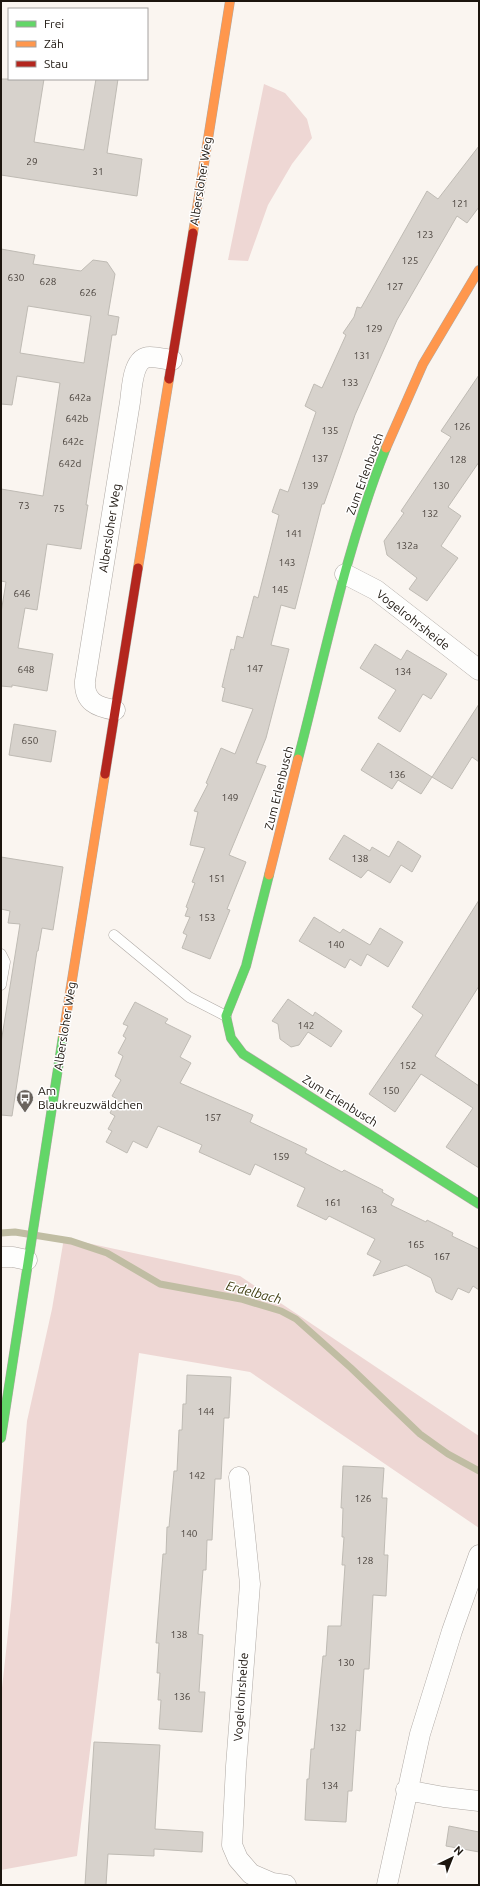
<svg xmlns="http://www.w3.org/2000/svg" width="480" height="1886" viewBox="0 0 480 1886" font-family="Ubuntu,sans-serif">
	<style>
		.green { fill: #eed7d4 }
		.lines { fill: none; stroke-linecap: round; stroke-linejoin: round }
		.stream { stroke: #c0bda3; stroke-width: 7 }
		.building { fill: #d7d2cc; stroke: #bfbbb4; fill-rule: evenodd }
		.lane-casing { stroke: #afa9a4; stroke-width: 11 }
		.street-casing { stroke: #afa9a4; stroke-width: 21 }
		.fast-casing { stroke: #afa9a4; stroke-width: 10 }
		.slow-casing { stroke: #afa9a4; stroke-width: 10 }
		.jam-casing { stroke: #afa9a4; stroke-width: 10 }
		.lane { stroke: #fefefd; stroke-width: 10 }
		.street { stroke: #fefefd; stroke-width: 20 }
		.fast { stroke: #63d668; stroke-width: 9 }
		.slow { stroke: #ff974d; stroke-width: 9 }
		.jam { stroke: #b3261e; stroke-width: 9 }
		.labels { text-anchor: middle; stroke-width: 3; stroke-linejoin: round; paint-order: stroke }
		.number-label { font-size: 10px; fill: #4b443e }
		.street-label { font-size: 12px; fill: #1c150e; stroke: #fff }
		.poi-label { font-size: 12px; fill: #1c150e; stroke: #fff; text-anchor: start }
		.water-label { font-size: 13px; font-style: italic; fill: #403d10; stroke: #fff }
	</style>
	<rect width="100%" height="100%" fill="#faf5f0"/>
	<path class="green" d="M264,84L285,93L307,119L312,138L292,164L268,205L248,261L228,260Z
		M64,1238L240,1276L479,1436V1528L250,1372L139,1353L77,1856L1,1870V1697L11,1606L27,1421L52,1309Z"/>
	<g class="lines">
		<path class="stream" d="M1,1233L15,1232L71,1241L107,1253L160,1284L241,1299L281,1311L296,1319L351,1368L420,1434L448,1454L479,1471"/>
	</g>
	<path class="building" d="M1,79H44L34,142L84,150L96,79H118L107,153L142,159L137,196L1,175Z
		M479,146V207L467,223L457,216L397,320L355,415L324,504H322L295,609L281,605L271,645L289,649L266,738L256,763L266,766L229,855L246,862L227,909L230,910L210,959L182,948L187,935L183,933L190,917L185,916L188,908L186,907L195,883L192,882L205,848L190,845L198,812L194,811L208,784L206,783L221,748L235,754L253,709L222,701L225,688L222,687L231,649L234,650L237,636L243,638L254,596L258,598L279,515L272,512L280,489L288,492L316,412L305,406L314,384L322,388L346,335L343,333L354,317L357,307L361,308L427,191L438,199Z
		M1,249L35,255L33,264L81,271L93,260L107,262L115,274L108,315L119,317L116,335H112L86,505H88L81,549L47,544L37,610L25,608L18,648L53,654L47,691L12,685V687L1,686V613L6,582L1,581V489L43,496L60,383L17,376L12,405L1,404ZM28,306L91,316L84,363L20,353Z
		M479,375V462L448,507L461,516L441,546L458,558L427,601L409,589L417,578L387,555L384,541L404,513L401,511L451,437L441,431Z
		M375,644L401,660L407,650L447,674L431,699L423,694L400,732L378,718L396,690L360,668Z
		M479,704V762L472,757L452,789L432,777Z
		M14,724L56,731L51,762L9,755Z
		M378,743L432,777L421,794L398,780L392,789L361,770Z
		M344,835L370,851L372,847L389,857L398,841L421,856L412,872L401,865L390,883L368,870L361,878L329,859Z
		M1,857L63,867L53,930L42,928L38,951H37L12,1116L1,1115V1043L20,924L8,923L10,911L1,909Z
		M479,900V986L435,1056L479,1086V1168L446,1147L473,1108L421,1074L395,1112L369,1094L423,1015L412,1007Z
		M314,917L340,933L343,929L370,945L380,928L403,942L388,967L367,954L361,966L350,959L345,968L299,941Z
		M288,999L313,1016L315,1012L342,1031L331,1047L308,1032L299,1045L291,1047L280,1039L278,1024L272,1021Z
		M135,1002L168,1019L165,1023L191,1036L180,1057L191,1063L180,1083L253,1115L250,1122L307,1149L305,1153L342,1172L344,1170L383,1190L382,1192L394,1199L391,1205L426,1222L427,1220L453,1233L452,1236L479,1249V1290L473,1286L469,1293L458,1288L452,1300L436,1292L431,1278L406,1265L373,1276L381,1261L367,1254L375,1239L329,1216L326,1220L297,1206L305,1188L255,1164L250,1175L199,1152L202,1145L158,1126L147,1148L133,1141L127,1153L106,1142L112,1131L108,1129L115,1116L110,1113L117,1099L112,1096L121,1080L115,1076L123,1056L118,1053L126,1038L123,1036L128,1026L123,1024Z
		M187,1375L231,1377L229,1418H224L221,1479H215L212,1540H207L206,1570H203L198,1634L203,1635L199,1692H205L202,1732L159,1729L161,1700H158L160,1673H157L159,1643H156L163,1554H166L167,1527H169L174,1471H177L179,1430H182L183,1404H186Z
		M343,1466L384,1468L382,1498H387L384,1555H388L386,1596L373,1595L369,1669H364L360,1731L356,1730L352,1791H348L346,1822L305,1820L307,1779H309L311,1749H314L323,1656H326L328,1626H341L345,1565H342L344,1537H342L343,1508H341Z
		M94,1742L160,1745L155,1829L203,1832L202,1852L154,1849V1856L108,1854L106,1885H85Z
		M449,1826L479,1832V1852L446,1846Z"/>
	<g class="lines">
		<g class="lane-casing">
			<path id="lane" d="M114,935L189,997L226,1016
				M1,954L5,962L1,985"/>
		</g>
		<g class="street-casing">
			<path id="street" d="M345,574L376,590L479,670
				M115,710C97,707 84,702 85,681L130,402C132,389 132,357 150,357C157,357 165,359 172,360
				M1,1257H13L27,1260
				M239,1477L250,1584L236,1766L232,1845L238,1859L251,1874L272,1883L286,1885
				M406,1790L444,1797L479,1801
				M387,1885L420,1734L452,1631L479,1555"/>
		</g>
		<g class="fast-casing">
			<path id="fast" d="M298,759C325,655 346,548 386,448
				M269,875L246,966L226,1016L231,1038L243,1054L479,1204
				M1,1438L63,1036"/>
		</g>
		<g class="slow-casing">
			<path id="slow" d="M193,233L230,1
				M386,448L423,364L479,270
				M138,568L169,379
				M269,875L298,759
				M63,1036L105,774"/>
		</g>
		<g class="jam-casing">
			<path id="jam" d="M169,379L193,233
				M105,774L138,568"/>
		</g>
		<use href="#lane" class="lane"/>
		<use href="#street" class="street"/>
		<use href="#fast" class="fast"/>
		<use href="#slow" class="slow"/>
		<use href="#jam" class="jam"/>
	</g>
	<defs>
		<g id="bus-pin" transform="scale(0.9)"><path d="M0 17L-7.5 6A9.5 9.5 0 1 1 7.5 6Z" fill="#6a635d" stroke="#fff"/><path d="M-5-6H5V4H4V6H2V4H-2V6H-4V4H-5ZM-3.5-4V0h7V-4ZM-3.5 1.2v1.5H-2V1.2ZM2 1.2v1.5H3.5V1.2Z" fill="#fff"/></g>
	</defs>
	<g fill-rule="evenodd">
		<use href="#bus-pin" x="25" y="1098"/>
	</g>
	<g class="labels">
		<g class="number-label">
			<text x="32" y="165">29</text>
			<text x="98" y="175">31</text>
			<text x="460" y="207">121</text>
			<text x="425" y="238">123</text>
			<text x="410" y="264">125</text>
			<text x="16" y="281">630</text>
			<text x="48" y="285">628</text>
			<text x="395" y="290">127</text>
			<text x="88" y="296">626</text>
			<text x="374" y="332">129</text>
			<text x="362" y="359">131</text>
			<text x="350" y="386">133</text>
			<text x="80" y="401">642a</text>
			<text x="77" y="422">642b</text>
			<text x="462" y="430">126</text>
			<text x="330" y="434">135</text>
			<text x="73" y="445">642c</text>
			<text x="320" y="462">137</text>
			<text x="458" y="463">128</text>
			<text x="70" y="467">642d</text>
			<text x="310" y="489">139</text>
			<text x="441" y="489">130</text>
			<text x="24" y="509">73</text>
			<text x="59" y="512">75</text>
			<text x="430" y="517">132</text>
			<text x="294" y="537">141</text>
			<text x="407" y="549">132a</text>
			<text x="287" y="566">143</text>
			<text x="280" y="593">145</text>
			<text x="22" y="597">646</text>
			<text x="255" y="672">147</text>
			<text x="26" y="673">648</text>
			<text x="403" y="675">134</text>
			<text x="30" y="744">650</text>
			<text x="397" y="778">136</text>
			<text x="230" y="801">149</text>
			<text x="360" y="862">138</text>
			<text x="217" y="882">151</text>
			<text x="207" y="921">153</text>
			<text x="336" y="948">140</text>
			<text x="306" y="1029">142</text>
			<text x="408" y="1069">152</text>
			<text x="391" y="1094">150</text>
			<text x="213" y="1121">157</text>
			<text x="281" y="1160">159</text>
			<text x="333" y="1206">161</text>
			<text x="369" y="1213">163</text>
			<text x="416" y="1248">165</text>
			<text x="442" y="1260">167</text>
			<text x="206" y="1415">144</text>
			<text x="197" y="1479">142</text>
			<text x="363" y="1502">126</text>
			<text x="189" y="1537">140</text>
			<text x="365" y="1564">128</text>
			<text x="179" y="1638">138</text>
			<text x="346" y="1666">130</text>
			<text x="182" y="1700">136</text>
			<text x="338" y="1731">132</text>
			<text x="330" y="1789">134</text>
		</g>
		<g class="street-label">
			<text transform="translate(201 181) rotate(-81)" y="4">Albersloher Weg</text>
			<text transform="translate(365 474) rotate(-70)" y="4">Zum Erlenbusch</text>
			<text transform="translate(110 528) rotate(-81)" y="4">Albersloher Weg</text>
			<text transform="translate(413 620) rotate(38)" y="4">Vogelrohrsheide</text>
			<text transform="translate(279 788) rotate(-76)" y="4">Zum Erlenbusch</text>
			<text transform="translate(65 1026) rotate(-81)" y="4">Albersloher Weg</text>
			<text transform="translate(340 1101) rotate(32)" y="4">Zum Erlenbusch</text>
			<text transform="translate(241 1697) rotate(-86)" y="4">Vogelrohrsheide</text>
		</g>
		<g class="poi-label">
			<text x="38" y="1095">Am<tspan x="38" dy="14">Blaukreuzwäldchen</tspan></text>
		</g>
		<g class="water-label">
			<text transform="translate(254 1292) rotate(15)" y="5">Erdelbach</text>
		</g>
	</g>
	<rect width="480" height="1886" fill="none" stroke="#1c150e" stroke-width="4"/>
	<rect x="8" y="8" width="140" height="72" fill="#ffffff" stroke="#a4a19f"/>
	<rect x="16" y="21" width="20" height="6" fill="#63d668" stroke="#a4a19f"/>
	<text x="44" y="28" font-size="12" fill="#1c150e">Frei</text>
	<rect x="16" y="41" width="20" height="6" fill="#ff974d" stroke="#a4a19f"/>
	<text x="44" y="48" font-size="12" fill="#1c150e">Zäh</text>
	<rect x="16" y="61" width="20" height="6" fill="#b3261e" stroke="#a4a19f"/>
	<text x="44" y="68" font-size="12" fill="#1c150e">Stau</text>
	<g transform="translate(452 1858) rotate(43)" stroke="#ffffff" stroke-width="3" paint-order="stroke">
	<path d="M0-3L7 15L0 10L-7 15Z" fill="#1c150e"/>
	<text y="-6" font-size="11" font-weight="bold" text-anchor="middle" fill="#1c150e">N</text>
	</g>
</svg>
